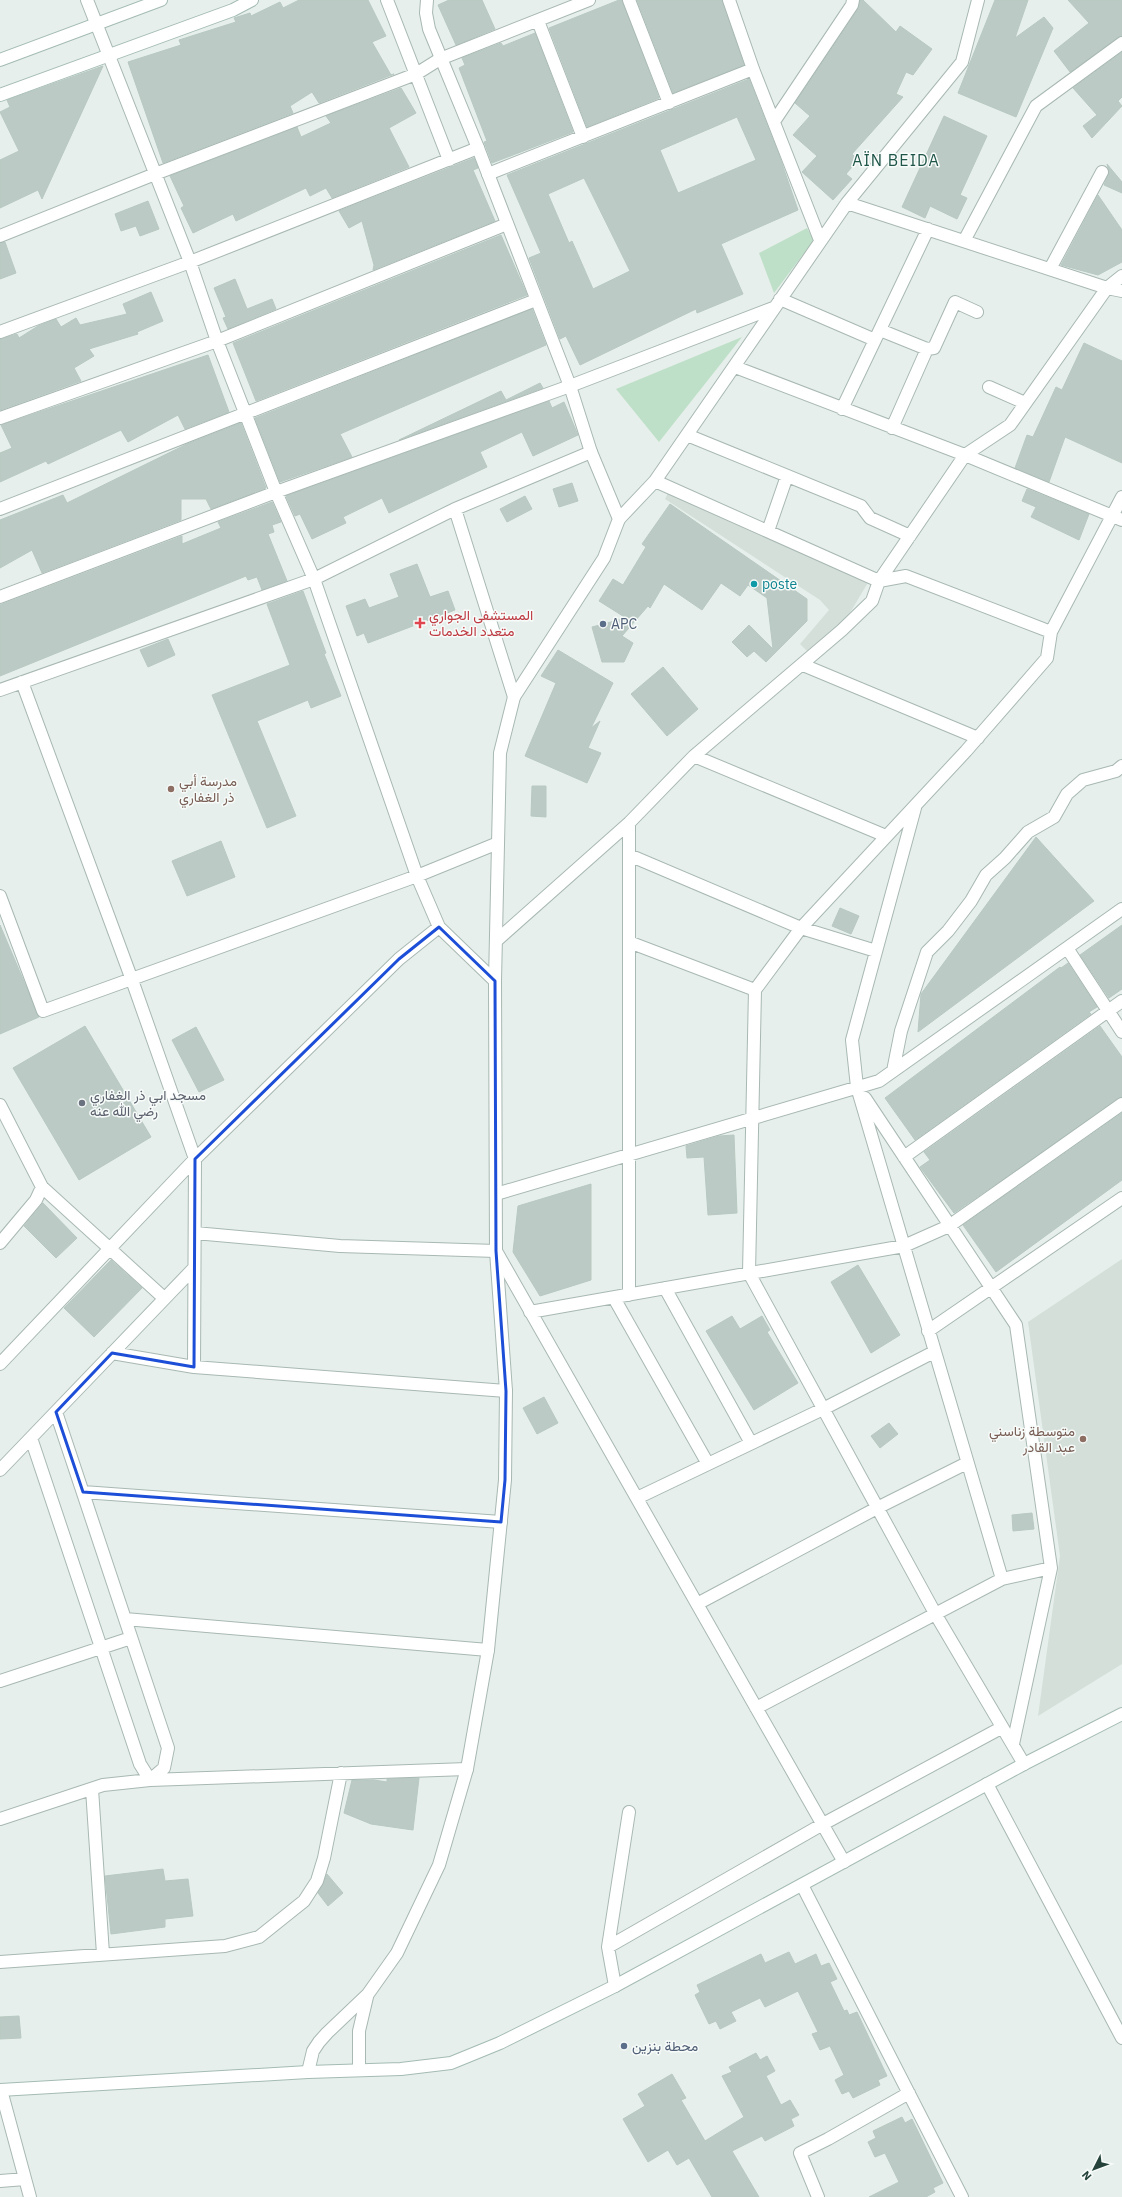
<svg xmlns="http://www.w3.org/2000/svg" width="1122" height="2197" viewBox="0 0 1122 2197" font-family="'IBM Plex Sans',Vazirmatn,sans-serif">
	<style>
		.built { fill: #d4dfda }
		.green { fill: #bfe0c8 }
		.building { fill: #bbcac4; stroke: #b8c9c2; fill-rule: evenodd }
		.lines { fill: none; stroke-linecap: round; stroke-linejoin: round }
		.minor-casing { stroke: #a8b8b2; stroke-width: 14 }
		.tertiary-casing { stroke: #a8b8b2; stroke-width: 14 }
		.secondary-casing { stroke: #a4bbb3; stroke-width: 14 }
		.minor { stroke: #fff; stroke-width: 12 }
		.tertiary { stroke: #fff; stroke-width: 12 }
		.secondary { stroke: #fff; stroke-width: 12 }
		.marked { fill: none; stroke: #1d4ed8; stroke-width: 3; stroke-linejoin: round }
		.culture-dot { fill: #0f9aa8; stroke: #f7fbf9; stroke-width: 1.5 }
		.health-dot { fill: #e0444e; stroke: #f7fbf9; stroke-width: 1.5 }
		.service-dot { fill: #5c6f8a; stroke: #f7fbf9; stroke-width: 1.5 }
		.education-dot { fill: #8d6e63; stroke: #f7fbf9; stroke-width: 1.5 }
		.worship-dot { fill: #6b7280; stroke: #f7fbf9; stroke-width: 1.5 }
		.labels { text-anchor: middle; stroke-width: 3; stroke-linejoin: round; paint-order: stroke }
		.culture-label { font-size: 14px; fill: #0d838f; stroke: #f7fbf9; text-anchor: start }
		.health-label { font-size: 14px; fill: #be3a42; stroke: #f7fbf9; text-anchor: start }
		.service-label { font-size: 14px; fill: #4e5e75; stroke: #f7fbf9; text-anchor: start }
		.education-label { font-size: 14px; fill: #785e54; stroke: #f7fbf9; text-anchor: start }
		.worship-label { font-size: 14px; fill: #5b616d; stroke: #f7fbf9; text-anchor: start }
		.quarter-label { font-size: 16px; letter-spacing: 1px; fill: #1f5548; stroke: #f7fbf9 }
	</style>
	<rect width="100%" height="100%" fill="#e6efeb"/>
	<path class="built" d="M669,491L869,581L848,616L807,651L800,644L829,610L820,600L665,499Z
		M1122,1259V1664L1038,1716L1060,1556L1028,1322Z"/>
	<path class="green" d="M807,228L814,240L774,293L759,253Z
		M742,337L659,442L616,389Z"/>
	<path class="building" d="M299,0H368L386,36L372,42L391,75L394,74L319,103L312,92L290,106L293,113L163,163L128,62L181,45L179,40L236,22L234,18L250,13L251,16L280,2L283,8Z
		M449,0H482L495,29L456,45L438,5Z
		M619,0H622L659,98L587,127L549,28Z
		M637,0H722L744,65L673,93Z
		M860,0H863L896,32L900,26L932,49L913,75L906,72L896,94L903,97L852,154L858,160L846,174L852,179L833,200L802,172L817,156L793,135L810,116L795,103L858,9Z
		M995,0H1028L1015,38L1044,17L1053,28L1016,117L958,93Z
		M1068,0H1122V36L1070,72L1054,51L1089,23Z
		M535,33L573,132L492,163L484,142L487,141L459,68L465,65L462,58L501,43L503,46Z
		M1122,52V97L1118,101L1122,106L1092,138L1083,126L1097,115L1073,88Z
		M103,66L42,199L38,190L0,208V160L19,151L0,112L10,107L7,100Z
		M749,79L780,158L798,210L721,244L743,294L697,313L696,309L580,365L566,336L560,339L529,258L541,253L507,175ZM737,117L756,160L678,193L660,150ZM584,178L630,271L593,289L572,241L569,243L548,194Z
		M401,88L416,113L389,128L409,167L332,198L326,188L310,196L306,188L236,221L233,214L193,233L181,208L184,206L170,176L297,127L301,137L331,123L326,116Z
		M944,116L987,136L960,195L967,198L957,219L930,206L925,218L902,207Z
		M474,158L478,168L473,170L495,221L373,270L374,265L362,221L349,228L339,211Z
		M1107,164L1122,182V193L1104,185L1109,172Z
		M1098,195L1122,230V262L1098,275L1061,265Z
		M148,201L159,229L140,236L136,226L121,231L115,214Z
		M501,235L527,295L256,401L233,343Z
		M5,242L16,273L0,279V243Z
		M235,279L247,309L272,299L276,309L228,329L223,318L226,317L214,288Z
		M151,292L163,321L137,332L138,334L89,349L94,356L74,368L81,381L0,410V339L17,334L19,338L38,326L56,319L61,327L76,318L80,325L127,314L123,304Z
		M532,309L546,345L340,434L352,457L280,482L255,418Z
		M1084,343L1122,361V463L1065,437L1049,482L1015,468L1027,435L1033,437L1056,387L1062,390Z
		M208,355L229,412L185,429L178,415L128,442L121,430L48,464L46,461L0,482V453L12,448L1,425Z
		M540,383L543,388L399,440L501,391L506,400Z
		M549,401L552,408L564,402L578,435L533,456L522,432L480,452L487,467L389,513L382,498L343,517L346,523L312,539L300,514L295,516L286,496Z
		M241,423L266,488L211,509L206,499H181V520L42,573L32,550L0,568V520L63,495L67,503L187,444Z
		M572,483L578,501L559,507L553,489Z
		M1027,489L1089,514L1079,540L1031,517L1036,507L1022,501Z
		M525,496L532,509L507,522L500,509Z
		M272,502L281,522L272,525L274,532L268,534L287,581L262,590L257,577L248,580L246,576L0,676V605L182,536V544L221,528L218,522Z
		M670,504L807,599V621L766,662L754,651L747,657L732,642L749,625L773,649L767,598L748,585L740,596L721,583L702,610L664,584L650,608L648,606L622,636L633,643L624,662H602L592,627L626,618L599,601L613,579L623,585L646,547L642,544Z
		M417,564L430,597L448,591L455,610L368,643L364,633L357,636L346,606L365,599L369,608L399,597L390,574Z
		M303,591L326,653L324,654L341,696L311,708L308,700L257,721L296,816L267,828L212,695L290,665L267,604Z
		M168,639L175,655L148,667L140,650Z
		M558,650L613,683L591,728L600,721L588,748L601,753L587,783L525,756L556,683L541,676Z
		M663,667L698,709L667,736L631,694Z
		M532,786H546V817L531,816Z
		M1036,837L1094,901L918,1032L921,994Z
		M221,841L235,877L187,896L172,861Z
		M840,908L859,916L851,934L832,926Z
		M0,925L39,1017L0,1034Z
		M1122,925V989L1109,998L1080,955Z
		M1068,963L1097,1007L1089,1012L1091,1014L915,1140L885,1098L1060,967L1061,968Z
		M85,1026L151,1137L79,1180L13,1068Z
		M1100,1026L1122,1057V1097L954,1213L920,1167L930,1160L924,1152Z
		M196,1027L224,1080L199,1092L172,1040Z
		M1122,1113V1180L996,1272L963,1225Z
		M734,1135L737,1213L708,1215L704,1157L687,1158L686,1146L719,1136Z
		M591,1184V1280L540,1296L513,1252L518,1206Z
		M43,1203L77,1238L56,1258L24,1226Z
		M111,1260L142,1288L94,1337L64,1308Z
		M858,1265L900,1335L871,1353L831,1282Z
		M732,1316L740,1329L762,1316L770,1330L767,1332L798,1383L754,1410L706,1331Z
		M544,1397L558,1423L537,1434L523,1408Z
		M889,1423L898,1434L880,1448L871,1436Z
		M1032,1513L1034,1529L1013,1531L1012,1515Z
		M419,1778L413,1830L371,1824L344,1813L352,1780H374L387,1782V1779Z
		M163,1869L165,1881L188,1879L193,1916L165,1919V1927L111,1934L105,1876Z
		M327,1874L343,1893L328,1906L318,1893Z
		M789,1952L795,1964L816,1954L821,1966L829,1963L837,1979L830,1982L844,2011L847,2010L849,2015L857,2012L887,2076L878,2080L880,2085L853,2098L849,2091L842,2094L835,2080L844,2075L830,2046L820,2050L812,2034L818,2032L798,1991L765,2007L760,1998L731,2012L736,2021L720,2029L716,2021L709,2024L695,1995L700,1992L697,1985L761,1954L765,1963Z
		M19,2016L21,2038L0,2039V2017Z
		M756,2053L760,2060L767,2056L775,2071L766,2076L781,2105L790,2100L799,2115L791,2119L794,2126L765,2141L762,2136L732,2151L759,2197H712L689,2158L677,2165L668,2150L648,2162L623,2119L645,2106L638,2094L672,2074L686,2098L681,2100L705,2141L744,2117L722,2076L732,2072L729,2067Z
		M902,2117L905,2123L912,2119L943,2183L933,2188L935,2192L926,2197H869L899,2182L885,2153L875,2157L868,2142L876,2138L873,2131Z"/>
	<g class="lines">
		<g class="minor-casing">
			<path id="minor" d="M87,0L190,262L217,341L276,492L314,579L417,876L439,927L495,981
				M387,0L449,160
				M629,0L669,103
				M729,0L753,69L820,240
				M538,21L583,137
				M775,120L852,5L853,0
				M488,174L753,69
				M847,203L1107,288L1122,291
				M0,236L155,174L416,74L440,59L589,0
				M964,241L1036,106L1122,43
				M1050,269L1102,172
				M780,299L875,340
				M880,330L927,349
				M0,332L190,262L478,148
				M735,367L965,455L1122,520
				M989,387L1025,403
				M842,409L928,229
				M0,418L217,341L507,224
				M892,428L927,349L934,348L955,302L977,312
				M687,435L861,506L870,518L910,536
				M655,481L879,581L906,576L1051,632
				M0,509L536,300
				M455,509L514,697
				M619,519L655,481L847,203L962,62L978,0
				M768,531L787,476
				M0,597L276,492L570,386L773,308
				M803,665L978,738
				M22,682L132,980L195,1159L194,1367
				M0,690L314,579L455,509L591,452
				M694,756L886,836
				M915,808L852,1040L857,1087L1002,1579
				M629,823V1295
				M629,855L801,928L876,951
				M0,896L43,1011L417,876L498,843
				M496,941L629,823L694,756L842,630L872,601L879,581L965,455L1010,425L1107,288L1122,276
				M629,942L755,990
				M1067,948L1122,1032
				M893,1071L901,1031L927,952L948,931L971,901L986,875L1005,858L1028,832L1054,817L1067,794L1083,780L1116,771L1122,766
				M865,1098L1016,1325L1051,1568L1013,1744
				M0,1105L42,1187L164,1298
				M904,1157L1122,1001
				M496,1194L879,1081L1122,909
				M195,1233L340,1246L496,1251L844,1862
				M0,1243L36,1200L42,1187
				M665,1288L751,1443
				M614,1298L708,1464
				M530,1312L904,1246L949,1226L1122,1104
				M928,1331L1122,1198
				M112,1353L194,1367L506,1391
				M0,1364L195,1159L399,959L439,927
				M31,1438L140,1764L150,1780L164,1768L168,1748L56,1412
				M0,1470L194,1268
				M83,1492L501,1522
				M637,1498L823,1409L934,1352
				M697,1604L877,1508L967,1463
				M125,1619L488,1650
				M0,1681L131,1638
				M756,1708L1002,1579L1051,1568
				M1024,1764L936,1615L749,1273L755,990L801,928L966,751L1047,658L1051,632L1122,497
				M987,1784L1122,2038
				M92,1789L103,1954
				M0,1819L103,1785L150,1780L467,1769
				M802,1885L962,2197
				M608,1947L823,1824L1001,1728
				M0,1962L225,1946L259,1937L304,1901L317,1881L324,1858L341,1773
				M615,1986L608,1947L629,1812
				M1,2090L30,2197
				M0,2181L25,2179
				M818,2197L800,2153L828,2139L909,2093"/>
		</g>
		<g class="tertiary-casing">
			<path id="tertiary" d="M359,2069V2031L367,1997
				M308,2072L313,2051L319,2042L327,2033L368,1994L397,1953L439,1865L467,1769L488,1650L505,1480L506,1391L496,1251L495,981L500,753L514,697L604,558L619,519L591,452L570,386L478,148L429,29L426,13L427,0"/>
		</g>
		<g class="secondary-casing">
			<path id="secondary" d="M0,60L161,0
				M0,95L233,10L252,0
				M0,2090L308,2072L401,2069L451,2063L500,2043L615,1986L1024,1764L1122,1714"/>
		</g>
		<use href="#minor" class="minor"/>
		<use href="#tertiary" class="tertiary"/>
		<use href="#secondary" class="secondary"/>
	</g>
	<path class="marked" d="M439,927L495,981L496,1251L506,1391L505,1480L501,1522L83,1492L56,1412L112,1353L194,1367L195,1159L399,959Z"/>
	<circle class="culture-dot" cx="754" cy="584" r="4"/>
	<path class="health-dot" d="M418 617h4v4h4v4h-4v4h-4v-4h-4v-4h4z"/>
	<g class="service-dot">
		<circle cx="603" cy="624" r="4"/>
		<circle cx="624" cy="2046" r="4"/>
	</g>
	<g class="education-dot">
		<circle cx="171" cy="789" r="4"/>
		<circle cx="1083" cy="1439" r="4"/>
	</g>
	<circle class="worship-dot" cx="82" cy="1103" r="4"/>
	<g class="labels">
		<g class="culture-label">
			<text x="762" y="589">poste</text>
		</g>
		<g class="health-label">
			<text x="429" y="620">المستشفى الجواري<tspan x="429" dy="16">متعدد الخدمات</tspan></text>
		</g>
		<g class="service-label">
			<text x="611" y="629">APC</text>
			<text x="632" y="2051">محطة بنزين</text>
		</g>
		<g class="education-label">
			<text x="179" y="786">مدرسة أبي<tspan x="179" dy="16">ذر الغفاري</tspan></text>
			<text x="1075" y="1436" text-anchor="end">متوسطة زناسني<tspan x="1075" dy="16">عبد القادر</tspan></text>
		</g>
		<g class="worship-label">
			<text x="90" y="1100">مسجد ابي ذر الغفاري<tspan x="90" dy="16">رضي الله عنه</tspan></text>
		</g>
		<g class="quarter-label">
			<text x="896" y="166">AÏN BEIDA</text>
		</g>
	</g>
	<g transform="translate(1094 2169) rotate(228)" stroke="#f7fbf9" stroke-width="3" paint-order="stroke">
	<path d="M0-3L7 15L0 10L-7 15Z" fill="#24423a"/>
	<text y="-6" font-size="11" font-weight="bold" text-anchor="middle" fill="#24423a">N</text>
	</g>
</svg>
